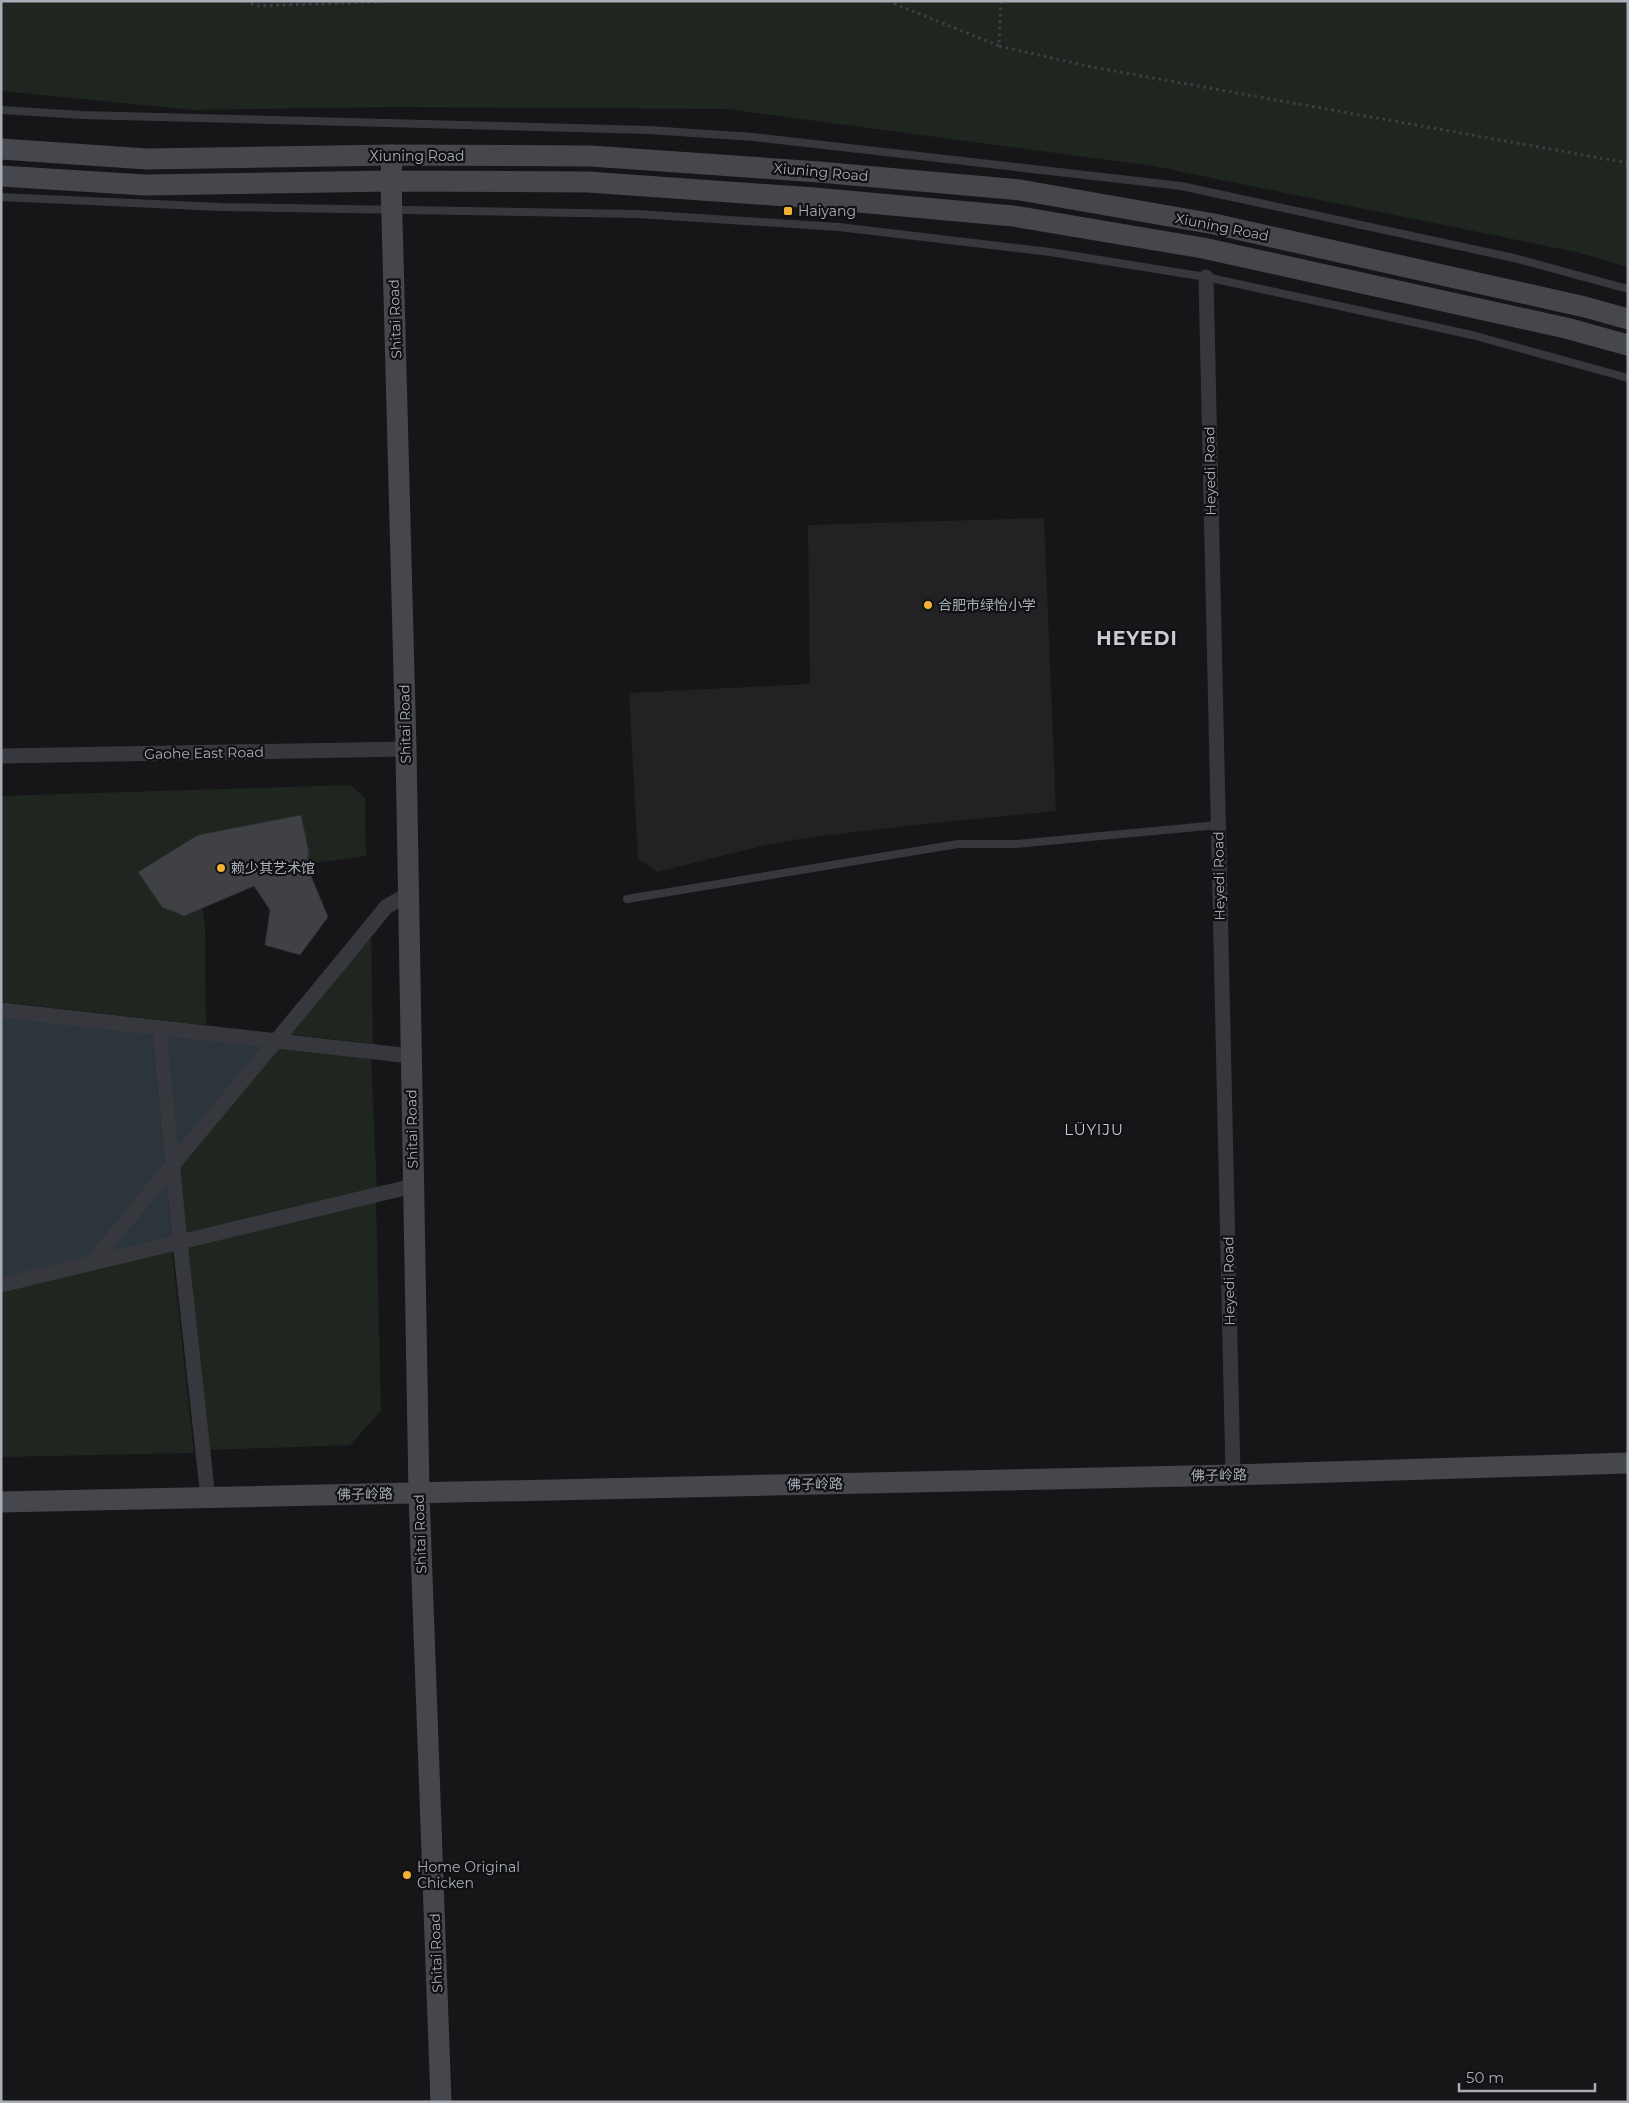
<svg xmlns="http://www.w3.org/2000/svg" width="1629" height="2103" viewBox="0 0 1629 2103" font-family="Montserrat,'Noto Sans SC',sans-serif">
	<style>
		.built { fill: #222225 }
		.green { fill: #1e261f }
		.water { fill: #2c353c }
		.building { fill: #404145; stroke: #303034 }
		.lines { fill: none; stroke-linecap: round; stroke-linejoin: round }
		.path { stroke: #3d3f44; stroke-width: 3; stroke-dasharray: 2.5 4; stroke-linecap: butt }
		.lane { stroke: #37383d; stroke-width: 8 }
		.street { stroke: #37383d; stroke-width: 15 }
		.secondary { stroke: #45474d; stroke-width: 21 }
		.poi-dot { fill: #f2b134; stroke: #111113; stroke-width: 2 }
		.labels { text-anchor: middle; stroke-width: 4.5; stroke-linejoin: round; paint-order: stroke }
		.street-label { font-size: 14px; fill: #a8adb8; stroke: #111113 }
		.poi-label { font-size: 14px; fill: #a8adb8; stroke: #111113; text-anchor: start }
		.neighbourhood-label { font-size: 15px; letter-spacing: 1px; fill: #c9ccd4; stroke: #111113 }
		.district-label { font-size: 19px; font-weight: bold; letter-spacing: 1px; fill: #c9ccd4; stroke: #111113 }
	</style>
	<rect width="100%" height="100%" fill="#161618"/>
	<path class="built" d="M1044,518L1056,811L934,823L812,837L766,845L657,872L638,859L629,693L810,684L808,525Z"/>
	<path class="green" d="M1,1H1628V267L1576,252L1153,166L727,109L395,107L194,110L1,91Z
		M350,785L365,798L366,856L306,864L309,853L301,815L198,835L138,871L202,908L205,925L206,1025L1,1002V796Z
		M371,937L373,1044L290,1034Z
		M277,1046L371,1058L377,1189L185,1233L179,1162Z
		M376,1201L381,1411L350,1445L208,1450L187,1247Z
		M172,1250L194,1453L1,1457V1290Z"/>
	<path class="water" d="M1,1017L152,1033L172,1238L1,1278Z
		M167,1034L270,1044L178,1155Z"/>
	<path class="building" d="M301,815L309,853L306,864L328,917L300,955L265,945L270,910L254,886L184,916L162,907L138,872L198,835Z"/>
	<g class="lines">
		<path class="path" d="M245,1L257,6L398,1
			M888,1L999,46
			M1001,1L999,46L1092,67L1628,163"/>
		<path class="lane" d="M1,110L81,115L649,130L753,137L1181,186L1514,258L1628,289
			M1,197L220,207L637,214L839,227L1050,252L1206,277L1472,335L1628,378
			M627,899L958,844H1015L1218,825"/>
		<path class="street" d="M1206,277L1233,1475
			M1,756L406,749
			M1,1010L411,1056
			M159,1028L180,1242L208,1498
			M92,1263C189,1144 289,1027 386,907L408,894
			M1,1285L413,1186"/>
		<path class="secondary" d="M1,149L147,159L392,155L591,156L819,172L1020,190L1214,224L1585,307L1628,319
			M392,155L391,181L406,749L419,1493L441,2102
			M1,176L145,185L391,181L588,182L814,198L1013,216L1203,248L1566,328L1628,345
			M1,1502L1233,1475L1628,1463"/>
	</g>
	<g class="poi-dot">
		<rect x="783" y="206" width="10" height="10" rx="2.5"/>
		<circle cx="928" cy="605" r="5"/>
		<circle cx="221" cy="868" r="5"/>
		<circle cx="407" cy="1875" r="5"/>
	</g>
	<g class="labels">
		<g class="street-label">
			<text x="417" y="161">Xiuning Road</text>
			<text transform="translate(821 172) rotate(5)" y="5">Xiuning Road</text>
			<text transform="translate(1222 227) rotate(11)" y="5">Xiuning Road</text>
			<text transform="translate(395 319) rotate(-92)" y="5">Shitai Road</text>
			<text transform="translate(1210 471) rotate(-91)" y="5">Heyedi Road</text>
			<text transform="translate(405 724) rotate(-91)" y="5">Shitai Road</text>
			<text transform="translate(204 753) rotate(-1)" y="5">Gaohe East Road</text>
			<text transform="translate(1219 876) rotate(-91)" y="5">Heyedi Road</text>
			<text transform="translate(412 1129) rotate(-91)" y="5">Shitai Road</text>
			<text transform="translate(1229 1281) rotate(-91)" y="5">Heyedi Road</text>
			<text transform="translate(1219 1475) rotate(-1)" y="5">佛子岭路</text>
			<text transform="translate(815 1484) rotate(-1)" y="5">佛子岭路</text>
			<text transform="translate(365 1494) rotate(-1)" y="5">佛子岭路</text>
			<text transform="translate(420 1534) rotate(-92)" y="5">Shitai Road</text>
			<text transform="translate(436 1953) rotate(-92)" y="5">Shitai Road</text>
		</g>
		<g class="poi-label">
			<text x="798" y="216">Haiyang</text>
			<text x="938" y="610">合肥市绿怡小学</text>
			<text x="231" y="873">赖少其艺术馆</text>
			<text x="417" y="1872">Home Original<tspan x="417" dy="16">Chicken</tspan></text>
		</g>
		<g class="neighbourhood-label">
			<text x="1094" y="1135">LÜYIJU</text>
		</g>
		<g class="district-label">
			<text x="1137" y="645">HEYEDI</text>
		</g>
	</g>
	<rect width="1629" height="2103" fill="none" stroke="#a8adb8" stroke-width="5"/>
	<path d="M1459 2083v8h136v-8" fill="none" stroke="#a8adb8" stroke-width="2.5"/>
	<text x="1466" y="2083" font-size="15" fill="#a8adb8" stroke="#111113" stroke-width="4" paint-order="stroke">50 m</text>
</svg>
